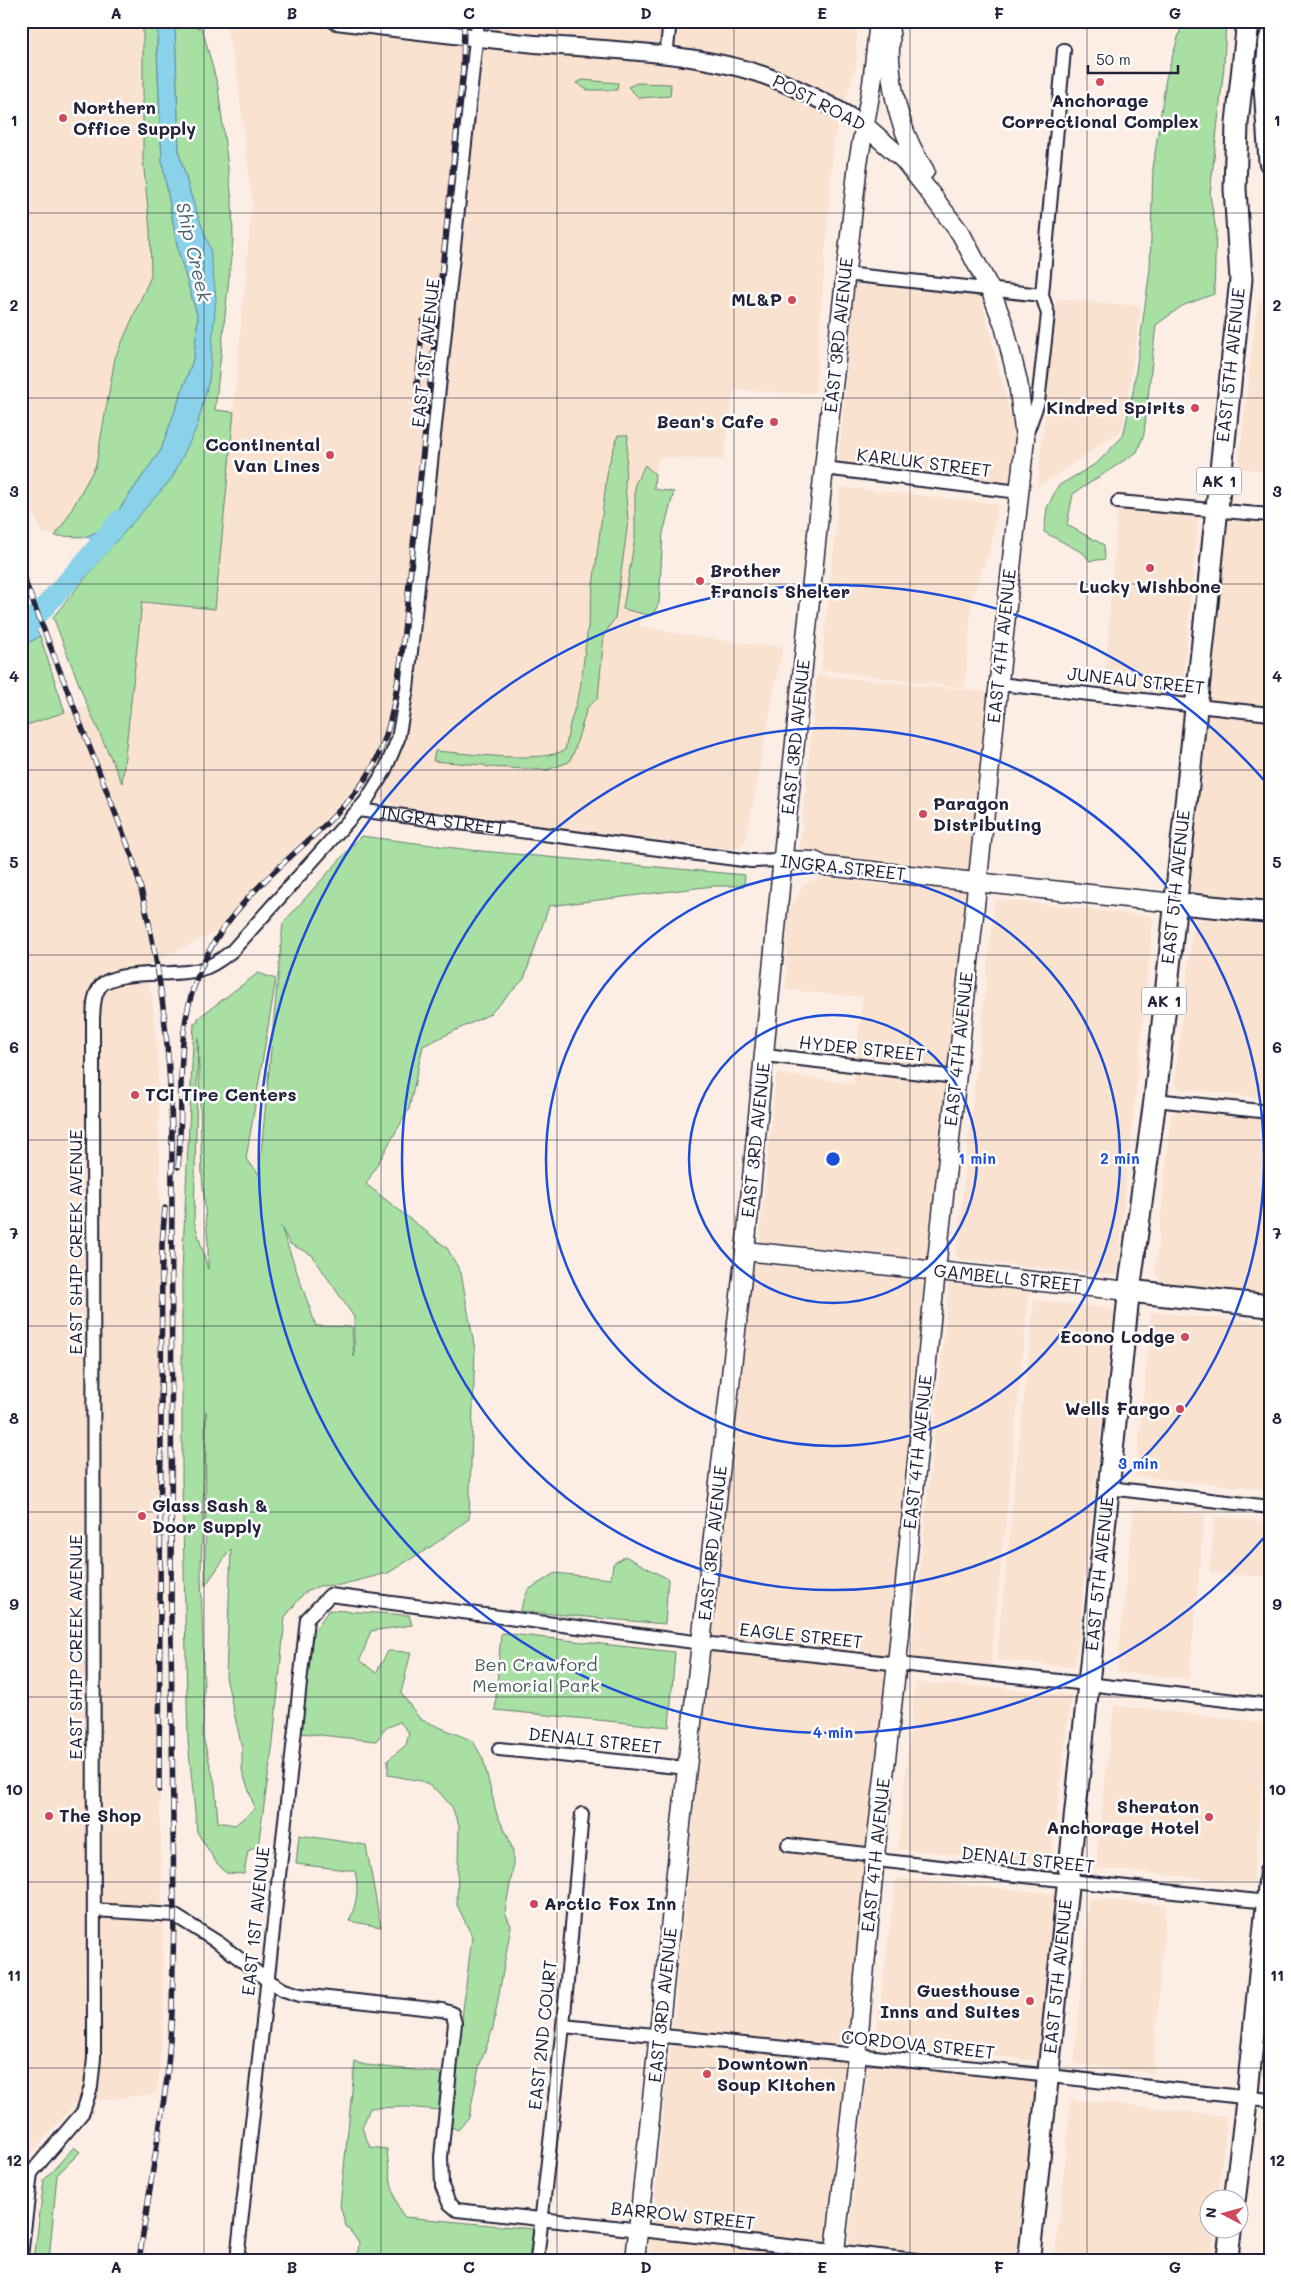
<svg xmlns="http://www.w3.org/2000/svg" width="1291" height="2281" viewBox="0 0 1291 2281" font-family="Mali,sans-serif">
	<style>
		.built { fill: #fae2d1 }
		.green { fill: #a8dfa3; stroke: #65806f; fill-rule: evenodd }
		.water { fill: #89d2ea; stroke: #608ca4 }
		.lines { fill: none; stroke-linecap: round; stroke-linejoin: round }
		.river { stroke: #89d2ea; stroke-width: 21 }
		.minor-casing { stroke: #22223b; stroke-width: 16 }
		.tertiary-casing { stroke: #22223b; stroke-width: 20 }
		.secondary-casing { stroke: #22223b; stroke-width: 21 }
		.primary-casing { stroke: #22223b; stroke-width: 24 }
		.trunk-casing { stroke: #22223b; stroke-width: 25 }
		.minor { stroke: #fff; stroke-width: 12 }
		.tertiary { stroke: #fff; stroke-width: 16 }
		.secondary { stroke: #fff; stroke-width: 18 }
		.primary { stroke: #fff; stroke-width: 20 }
		.trunk { stroke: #fff; stroke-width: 21 }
		.rail-casing { stroke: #22223b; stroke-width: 5.5 }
		.rail { stroke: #fff; stroke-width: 4; stroke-dasharray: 11; stroke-linecap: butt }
		.grid { fill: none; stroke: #22223b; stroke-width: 1; stroke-opacity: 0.55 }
		.ring { fill: none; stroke: #1d4ed8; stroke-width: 2.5 }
		.poi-dot { fill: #d1495b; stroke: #fff; stroke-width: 2 }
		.labels { text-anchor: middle; stroke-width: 5; stroke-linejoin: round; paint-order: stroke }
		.shield { fill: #fff; stroke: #646476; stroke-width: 1 }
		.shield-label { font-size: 16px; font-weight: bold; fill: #22223b }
		.poi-label { font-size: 18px; font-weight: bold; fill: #22223b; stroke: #fff; text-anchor: start }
		.street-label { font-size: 18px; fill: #22223b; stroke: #fff }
		.park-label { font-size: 18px; fill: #4a5b5a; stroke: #fff }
		.water-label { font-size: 19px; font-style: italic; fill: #466078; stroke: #fff }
		.centre { fill: #1d4ed8; stroke: #fff; stroke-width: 2.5 }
		.ring-label { font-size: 15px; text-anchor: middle; font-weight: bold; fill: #1d4ed8; stroke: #fff; stroke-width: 5; stroke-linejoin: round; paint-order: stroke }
		.neatline { fill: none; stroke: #22223b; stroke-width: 2 }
		.grid-label { font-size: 16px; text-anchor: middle; font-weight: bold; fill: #22223b }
	</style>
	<rect width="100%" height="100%" fill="#fceee4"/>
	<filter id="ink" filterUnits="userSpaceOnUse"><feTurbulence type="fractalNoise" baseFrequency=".02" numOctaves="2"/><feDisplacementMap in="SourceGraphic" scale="10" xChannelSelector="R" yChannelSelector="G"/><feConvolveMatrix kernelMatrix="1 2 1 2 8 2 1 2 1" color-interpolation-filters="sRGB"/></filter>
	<g filter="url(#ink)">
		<path class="built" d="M21,21H143V159L150,230L151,276L115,358L96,465L67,518L55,536L42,532L21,487Z
			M225,21H857L856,66L834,138L815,391L806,393L734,390L723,460L659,457L651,491L640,625L673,633L754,645L783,646L745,844L729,849L399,807L356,787L254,891L218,931L145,966L152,997L158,1059L162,1342L159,1755L164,2016L157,2094L77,2102L25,2160L21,2180V727L87,705L122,782L142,602L215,609L252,202L237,75Z
			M855,284L981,296L1016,439L1011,484L838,464Z
			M1057,299L1141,306L1123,429L1037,488Z
			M1258,301L1270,302V472L1238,468Z
			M840,487L998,504L991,547L972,598L965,688L821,670Z
			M1118,502L1199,509L1182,695L1104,687Z
			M1225,520L1270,523V707L1208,700Z
			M817,675L988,692L970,874L799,854Z
			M1204,712L1270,720V903L1186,894Z
			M820,878L967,891L928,1260L759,1246L776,1074L853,1083L862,997L786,990L788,912L804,884Z
			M995,899L1151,916L1153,921L1117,1273L1114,1275L959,1260L956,1256Z
			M1204,918L1270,926V1099L1179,1089L1174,1083L1193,928L1197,922Z
			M1176,1111L1270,1120V1296L1164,1285L1155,1274L1171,1115Z
			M754,1263L924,1281L888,1658L712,1638Z
			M949,1284L1029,1291L991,1666L911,1657Z
			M1034,1300L1114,1309L1075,1667L996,1660Z
			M1151,1312L1270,1323V1490L1136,1476Z
			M1134,1508L1205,1514L1189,1679L1117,1672Z
			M1215,1516L1270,1522V1577L1209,1573Z
			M710,1651L886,1670L848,2047L672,2031Z
			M915,1682L1001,1688L1071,1695L1051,1863L898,1849Z
			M1114,1705L1268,1723L1253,1883L1095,1868Z
			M896,1878L1058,1894L1040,2061L875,2044Z
			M1089,1898L1166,1905L1153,2073L1074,2064Z
			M670,2044L846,2062L825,2243L652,2224Z
			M868,2064L1037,2081L1019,2260H985L848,2247Z
			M1071,2099L1227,2116L1218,2198H1208V2228L1215,2229L1212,2260H1055Z
			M650,2237L826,2256L825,2260H647Z"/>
		<path class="green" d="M143,21L158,23L157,50L162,161L178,250L198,318L194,357L161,450L106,528L85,537L55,536L67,518L96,465L115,358L151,276L150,230L143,159Z
			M1183,21H1226L1224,66L1210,195L1216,230L1214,294L1182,306L1156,325L1144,434L1137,452L1073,494L1067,525L1104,545L1105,559L1090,561L1083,553L1044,532L1047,508L1058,486L1097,463L1123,436L1133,392L1150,269L1153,167L1166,78Z
			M175,25L202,28L218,87L232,200L233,240L215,410L234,412L215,609L142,602L122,783L87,705L53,617L138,514L172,478L209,380L192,199L179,153Z
			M583,80L618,83L617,90H587L576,83Z
			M637,83L671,84L670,96L639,98L628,87Z
			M618,435H628L625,484L628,521L615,618L604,635L598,698L587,708L574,752L569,762L547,770L488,767L483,765L433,761L435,751C467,753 539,764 565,750L570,724L580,690L608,467Z
			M645,465L655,474L654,489L674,492L663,533L659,603L652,616L623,609L635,538V484Z
			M40,636L65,712L21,727V653L25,645Z
			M361,836L471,850L745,875L744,886H713L549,906L524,979L490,1014L423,1046L409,1109L366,1184L447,1248L461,1273L475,1350L469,1519L432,1546L388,1573L340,1585L319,1586L304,1593L285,1617L273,1743L258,1846L248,1851L244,1874L226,1873L216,1862L197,1832L188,1741L182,1481V1270L194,1023L198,1021V1018L258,973L276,979L246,1159L259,1174L283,923ZM198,1037L202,1175L208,1243V1269L194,1221ZM281,1227L290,1244L312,1255L354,1317V1357L352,1327L316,1326ZM206,1411L205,1586L231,1549L226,1677L242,1748V1770L255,1809L235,1825L218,1822L215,1784L203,1737L204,1689L201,1570Z
			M625,1556L668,1579L665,1624L520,1611L528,1590L555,1573L611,1579L613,1564Z
			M329,1610L409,1615L412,1625L371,1631L360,1660L376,1673L388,1651L411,1652L401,1693L420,1719L473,1741L483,1759L497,1815L508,1836L513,1852V1868L505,1912L511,1926L493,2028L479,2067L469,2117L458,2130L449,2126L472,1936L457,1905L459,1826L452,1807L439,1792L422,1781L388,1775V1760L406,1745L409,1733L400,1722L386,1728L376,1741L301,1733L313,1632Z
			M501,1633L675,1652L669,1727L495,1710Z
			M299,1835L366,1845L381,1927L349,1921C357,1903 359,1890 355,1871L296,1864Z
			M1270,2021V2076L1264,2075Z
			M355,2062L366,2065L442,2073L439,2110L406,2107L370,2108L362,2128L370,2147L387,2149C388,2166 393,2206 405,2217L533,2229L529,2260H357L359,2242L346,2226L340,2206Z
			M74,2147L80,2152L57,2175L49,2260H34L44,2180Z"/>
		<path class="water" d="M158,23L175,25L179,153L192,199L210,248L216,298L209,380L197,427L172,478L114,544L85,537L106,528L161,450L194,357L198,318L178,250L162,161L157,50Z
			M21,608L40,636L25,645L21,653Z"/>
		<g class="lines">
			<path class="river" d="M21,633L85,562L120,520"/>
			<g class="minor-casing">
				<g id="minor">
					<path d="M666,56L670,21"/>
					<path d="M845,274L1042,295"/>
					<path d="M1026,435L1038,402L1048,314L1042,295L1064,50"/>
					<path d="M824,468L1019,492"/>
					<path d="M1118,502L1270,515"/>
					<path d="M999,684L1270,714"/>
					<path id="s1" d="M358,810L751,861L783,860"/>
					<path d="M765,1055L956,1077"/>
					<path d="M1155,1100L1270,1112"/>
					<path d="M1109,1488L1270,1507"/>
					<path d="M499,1749L687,1768"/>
					<path d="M788,1845L875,1855L885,1861L1267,1902"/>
					<path d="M94,1910L174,1915L219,1943L267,1980L284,1990L300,1995L442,2010L452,2013L455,2023L441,2157L442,2186L449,2203L457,2210L916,2260"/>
					<path d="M563,2026L857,2055L1270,2100"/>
					<path d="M21,2256L31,2173L83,2112L91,2087L94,2058L93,1018C94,1008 93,997 99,988C112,968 174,977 199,970C211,967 222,959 232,951L366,801L385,770L398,739L407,689L478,21"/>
					<path d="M237,2260L307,1619L330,1595L702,1643L1088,1684L1270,1705"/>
					<path d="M537,2260L563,2026L582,1814"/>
				</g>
			</g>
			<g class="tertiary-casing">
				<path id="tertiary" d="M336,21C402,29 468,37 535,44C607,50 699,52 766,76C801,89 833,106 864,125"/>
			</g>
			<g class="secondary-casing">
				<g id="secondary">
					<path d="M887,21C893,34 889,45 890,59C892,100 902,136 925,171"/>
					<path d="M783,860L814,861L825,866L1174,903"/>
					<path id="s2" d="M745,1251L1129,1291"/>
					<path d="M635,2260L687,1768L745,1251L784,846L824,468L858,163L872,84L879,21"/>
					<path d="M834,2260L857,2055L875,1855L897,1663L936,1270L1025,438L1018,382L1004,325L990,289L961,234L927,189L903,159L864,125"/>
				</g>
			</g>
			<g class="primary-casing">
				<g id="primary">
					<path d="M1174,903L1270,912"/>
					<path d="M1235,2198L1247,2097L1270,1872"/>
					<path id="s3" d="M1029,2260L1129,1291"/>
					<path d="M1227,2260L1231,2228"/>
				</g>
			</g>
			<g class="trunk-casing">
				<path id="trunk" d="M1248,21L1237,123L1235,189L1241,279L1155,1100L1129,1291L1270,1306
					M1270,39L1265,86L1270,162"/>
			</g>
			<use href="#minor" class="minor"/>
			<use href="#tertiary" class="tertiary"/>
			<use href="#secondary" class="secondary"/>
			<use href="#primary" class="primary"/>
			<use href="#trunk" class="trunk"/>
			<g class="rail-casing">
				<path id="rail" d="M421,423L417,382L423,321
					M21,571L132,856C159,949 169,1033 172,1130L171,1632L174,1915L172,2013L167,2079L139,2260
					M178,1167C186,1090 170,1028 207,955C234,901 287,862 329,821C343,806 358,792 368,775C391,739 396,693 402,651L463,69L464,21
					M159,1790L162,1244L165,1208"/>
			</g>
			<use href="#rail" class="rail"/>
		</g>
	</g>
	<path class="grid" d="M204,21V2260M381,21V2260M557,21V2260M734,21V2260M910,21V2260M1087,21V2260M21,213H1270M21,398H1270M21,584H1270M21,770H1270M21,955H1270M21,1140H1270M21,1326H1270M21,1512H1270M21,1697H1270M21,1882H1270M21,2068H1270"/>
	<g class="ring">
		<circle cx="833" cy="1159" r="144"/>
		<circle cx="833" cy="1159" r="287"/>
		<circle cx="833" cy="1159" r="431"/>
		<path d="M1269 1532A574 574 0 1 1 1269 786"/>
	</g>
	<g class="poi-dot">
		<circle cx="1100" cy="82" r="5"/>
		<circle cx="63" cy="118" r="5"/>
		<circle cx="792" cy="300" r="5"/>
		<circle cx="1195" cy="408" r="5"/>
		<circle cx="774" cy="422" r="5"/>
		<circle cx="330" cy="455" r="5"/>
		<circle cx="1150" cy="568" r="5"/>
		<circle cx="700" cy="581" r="5"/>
		<circle cx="923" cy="814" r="5"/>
		<circle cx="135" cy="1095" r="5"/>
		<circle cx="1185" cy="1337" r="5"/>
		<circle cx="1180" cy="1409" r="5"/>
		<circle cx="142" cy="1516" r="5"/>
		<circle cx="49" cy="1816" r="5"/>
		<circle cx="1209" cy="1817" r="5"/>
		<circle cx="534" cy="1904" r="5"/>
		<circle cx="1030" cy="2001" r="5"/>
		<circle cx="707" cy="2074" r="5"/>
	</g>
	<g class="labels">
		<g class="shield">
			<rect x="1196.5" y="467.5" width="45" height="27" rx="4"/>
			<rect x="1141.5" y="987.5" width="45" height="27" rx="4"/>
		</g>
		<g class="shield-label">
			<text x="1219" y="487">AK 1</text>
			<text x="1164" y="1007">AK 1</text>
		</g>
		<g class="poi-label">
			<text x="1100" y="107" text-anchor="middle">Anchorage<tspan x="1100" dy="21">Correctional Complex</tspan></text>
			<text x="73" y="114">Northern<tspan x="73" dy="21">Office Supply</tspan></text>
			<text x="782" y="306" text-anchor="end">ML&amp;P</text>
			<text x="1185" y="414" text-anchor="end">Kindred Spirits</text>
			<text x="764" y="428" text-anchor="end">Bean's Cafe</text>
			<text x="320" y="451" text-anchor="end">Ccontinental<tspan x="320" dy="21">Van Lines</tspan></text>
			<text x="710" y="577">Brother<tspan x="710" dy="21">Francis Shelter</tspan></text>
			<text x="1150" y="593" text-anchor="middle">Lucky Wishbone</text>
			<text x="933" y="810">Paragon<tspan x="933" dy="21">Distributing</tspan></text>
			<text x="145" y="1101">TCi Tire Centers</text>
			<text x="1175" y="1343" text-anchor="end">Econo Lodge</text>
			<text x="1170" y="1415" text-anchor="end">Wells Fargo</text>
			<text x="152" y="1512">Glass Sash &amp;<tspan x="152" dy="21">Door Supply</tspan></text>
			<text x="1199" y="1813" text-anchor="end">Sheraton<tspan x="1199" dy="21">Anchorage Hotel</tspan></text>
			<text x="59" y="1822">The Shop</text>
			<text x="544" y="1910">Arctic Fox Inn</text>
			<text x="1020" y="1997" text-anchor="end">Guesthouse<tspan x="1020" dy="21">Inns and Suites</tspan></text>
			<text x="717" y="2070">Downtown<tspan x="717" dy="21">Soup Kitchen</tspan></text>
		</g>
		<g class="street-label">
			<text transform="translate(819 103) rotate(27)" y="6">POST ROAD</text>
			<text transform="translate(839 335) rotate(-84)" y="6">EAST 3RD AVENUE</text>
			<text transform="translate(426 353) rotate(-84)" y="6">EAST 1ST AVENUE</text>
			<text transform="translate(1231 365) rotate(-84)" y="6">EAST 5TH AVENUE</text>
			<text transform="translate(924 463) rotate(7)" y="6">KARLUK STREET</text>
			<text transform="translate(1002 646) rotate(-84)" y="6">EAST 4TH AVENUE</text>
			<text transform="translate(1136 681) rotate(6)" y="6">JUNEAU STREET</text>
			<text transform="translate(796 737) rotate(-84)" y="6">EAST 3RD AVENUE</text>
			<text dy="6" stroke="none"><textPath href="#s1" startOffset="85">INGRA STREET</textPath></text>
			<text transform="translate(843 868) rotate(6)" y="6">INGRA STREET</text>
			<text transform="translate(1176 887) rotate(-84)" y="6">EAST 5TH AVENUE</text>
			<text transform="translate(862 1049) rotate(6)" y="6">HYDER STREET</text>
			<text transform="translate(959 1049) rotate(-84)" y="6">EAST 4TH AVENUE</text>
			<text transform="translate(756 1140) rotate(-84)" y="6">EAST 3RD AVENUE</text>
			<text transform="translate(76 1242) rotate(-90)" y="6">EAST SHIP CREEK AVENUE</text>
			<text dy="6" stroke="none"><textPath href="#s2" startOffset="264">GAMBELL STREET</textPath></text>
			<text transform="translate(918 1452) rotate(-84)" y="6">EAST 4TH AVENUE</text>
			<text transform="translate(713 1543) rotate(-84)" y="6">EAST 3RD AVENUE</text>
			<text dy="6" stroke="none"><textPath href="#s3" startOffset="690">EAST 5TH AVENUE</textPath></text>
			<text transform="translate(801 1636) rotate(6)" y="6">EAGLE STREET</text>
			<text transform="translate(76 1647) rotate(-90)" y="6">EAST SHIP CREEK AVENUE</text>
			<text transform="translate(595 1741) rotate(6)" y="6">DENALI STREET</text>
			<text transform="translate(876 1855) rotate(-84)" y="6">EAST 4TH AVENUE</text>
			<text transform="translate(1028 1860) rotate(6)" y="6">DENALI STREET</text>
			<text transform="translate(256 1921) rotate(-84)" y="6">EAST 1ST AVENUE</text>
			<text dy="6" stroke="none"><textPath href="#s3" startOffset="285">EAST 5TH AVENUE</textPath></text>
			<text transform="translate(663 2005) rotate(-84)" y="6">EAST 3RD AVENUE</text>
			<text transform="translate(543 2035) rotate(-84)" y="6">EAST 2ND COURT</text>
			<text transform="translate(918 2045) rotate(6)" y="6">CORDOVA STREET</text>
			<text transform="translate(683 2216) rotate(6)" y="6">BARROW STREET</text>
		</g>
		<g class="park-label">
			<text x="536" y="1671">Ben Crawford<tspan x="536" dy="21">Memorial Park</tspan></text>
		</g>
		<g class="water-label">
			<text transform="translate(194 252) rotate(77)" y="7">Ship Creek</text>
		</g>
	</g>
	<circle cx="833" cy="1159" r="8" class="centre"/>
	<g class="ring-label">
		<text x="977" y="1164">1 min</text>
		<text x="1120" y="1164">2 min</text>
		<text x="1138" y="1469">3 min</text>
		<text x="833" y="1738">4 min</text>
	</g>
	<rect width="1291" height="2281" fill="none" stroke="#fff" stroke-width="55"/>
	<g transform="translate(1224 2214) rotate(276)"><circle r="24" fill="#ffffff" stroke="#a7a7b1"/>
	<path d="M0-4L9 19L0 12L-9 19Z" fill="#d1495b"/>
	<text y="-8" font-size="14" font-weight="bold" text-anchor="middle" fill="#22223b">N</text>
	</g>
	<path d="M1088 65v8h90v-8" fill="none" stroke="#22223b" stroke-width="2.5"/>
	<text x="1096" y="65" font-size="15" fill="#22223b" stroke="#ffffff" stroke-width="4" paint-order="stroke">50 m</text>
	<rect x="28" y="28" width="1236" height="2226" class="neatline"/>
	<g class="grid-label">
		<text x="116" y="19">A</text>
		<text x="292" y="19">B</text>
		<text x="469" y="19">C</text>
		<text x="646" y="19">D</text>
		<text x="822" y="19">E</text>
		<text x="999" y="19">F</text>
		<text x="1175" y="19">G</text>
		<text x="14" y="126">1</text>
		<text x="1277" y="126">1</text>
		<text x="14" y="311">2</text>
		<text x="1277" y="311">2</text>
		<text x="14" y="497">3</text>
		<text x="1277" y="497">3</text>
		<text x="14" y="682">4</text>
		<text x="1277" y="682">4</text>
		<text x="14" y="868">5</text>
		<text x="1277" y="868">5</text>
		<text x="14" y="1053">6</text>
		<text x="1277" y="1053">6</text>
		<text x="14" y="1239">7</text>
		<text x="1277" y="1239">7</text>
		<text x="14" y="1424">8</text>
		<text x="1277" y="1424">8</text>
		<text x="14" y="1610">9</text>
		<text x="1277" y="1610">9</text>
		<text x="14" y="1795">10</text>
		<text x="1277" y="1795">10</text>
		<text x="14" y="1981">11</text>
		<text x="1277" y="1981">11</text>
		<text x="14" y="2166">12</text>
		<text x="1277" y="2166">12</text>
		<text x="116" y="2273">A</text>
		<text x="292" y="2273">B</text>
		<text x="469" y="2273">C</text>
		<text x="646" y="2273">D</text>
		<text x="822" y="2273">E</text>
		<text x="999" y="2273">F</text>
		<text x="1175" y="2273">G</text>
	</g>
</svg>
